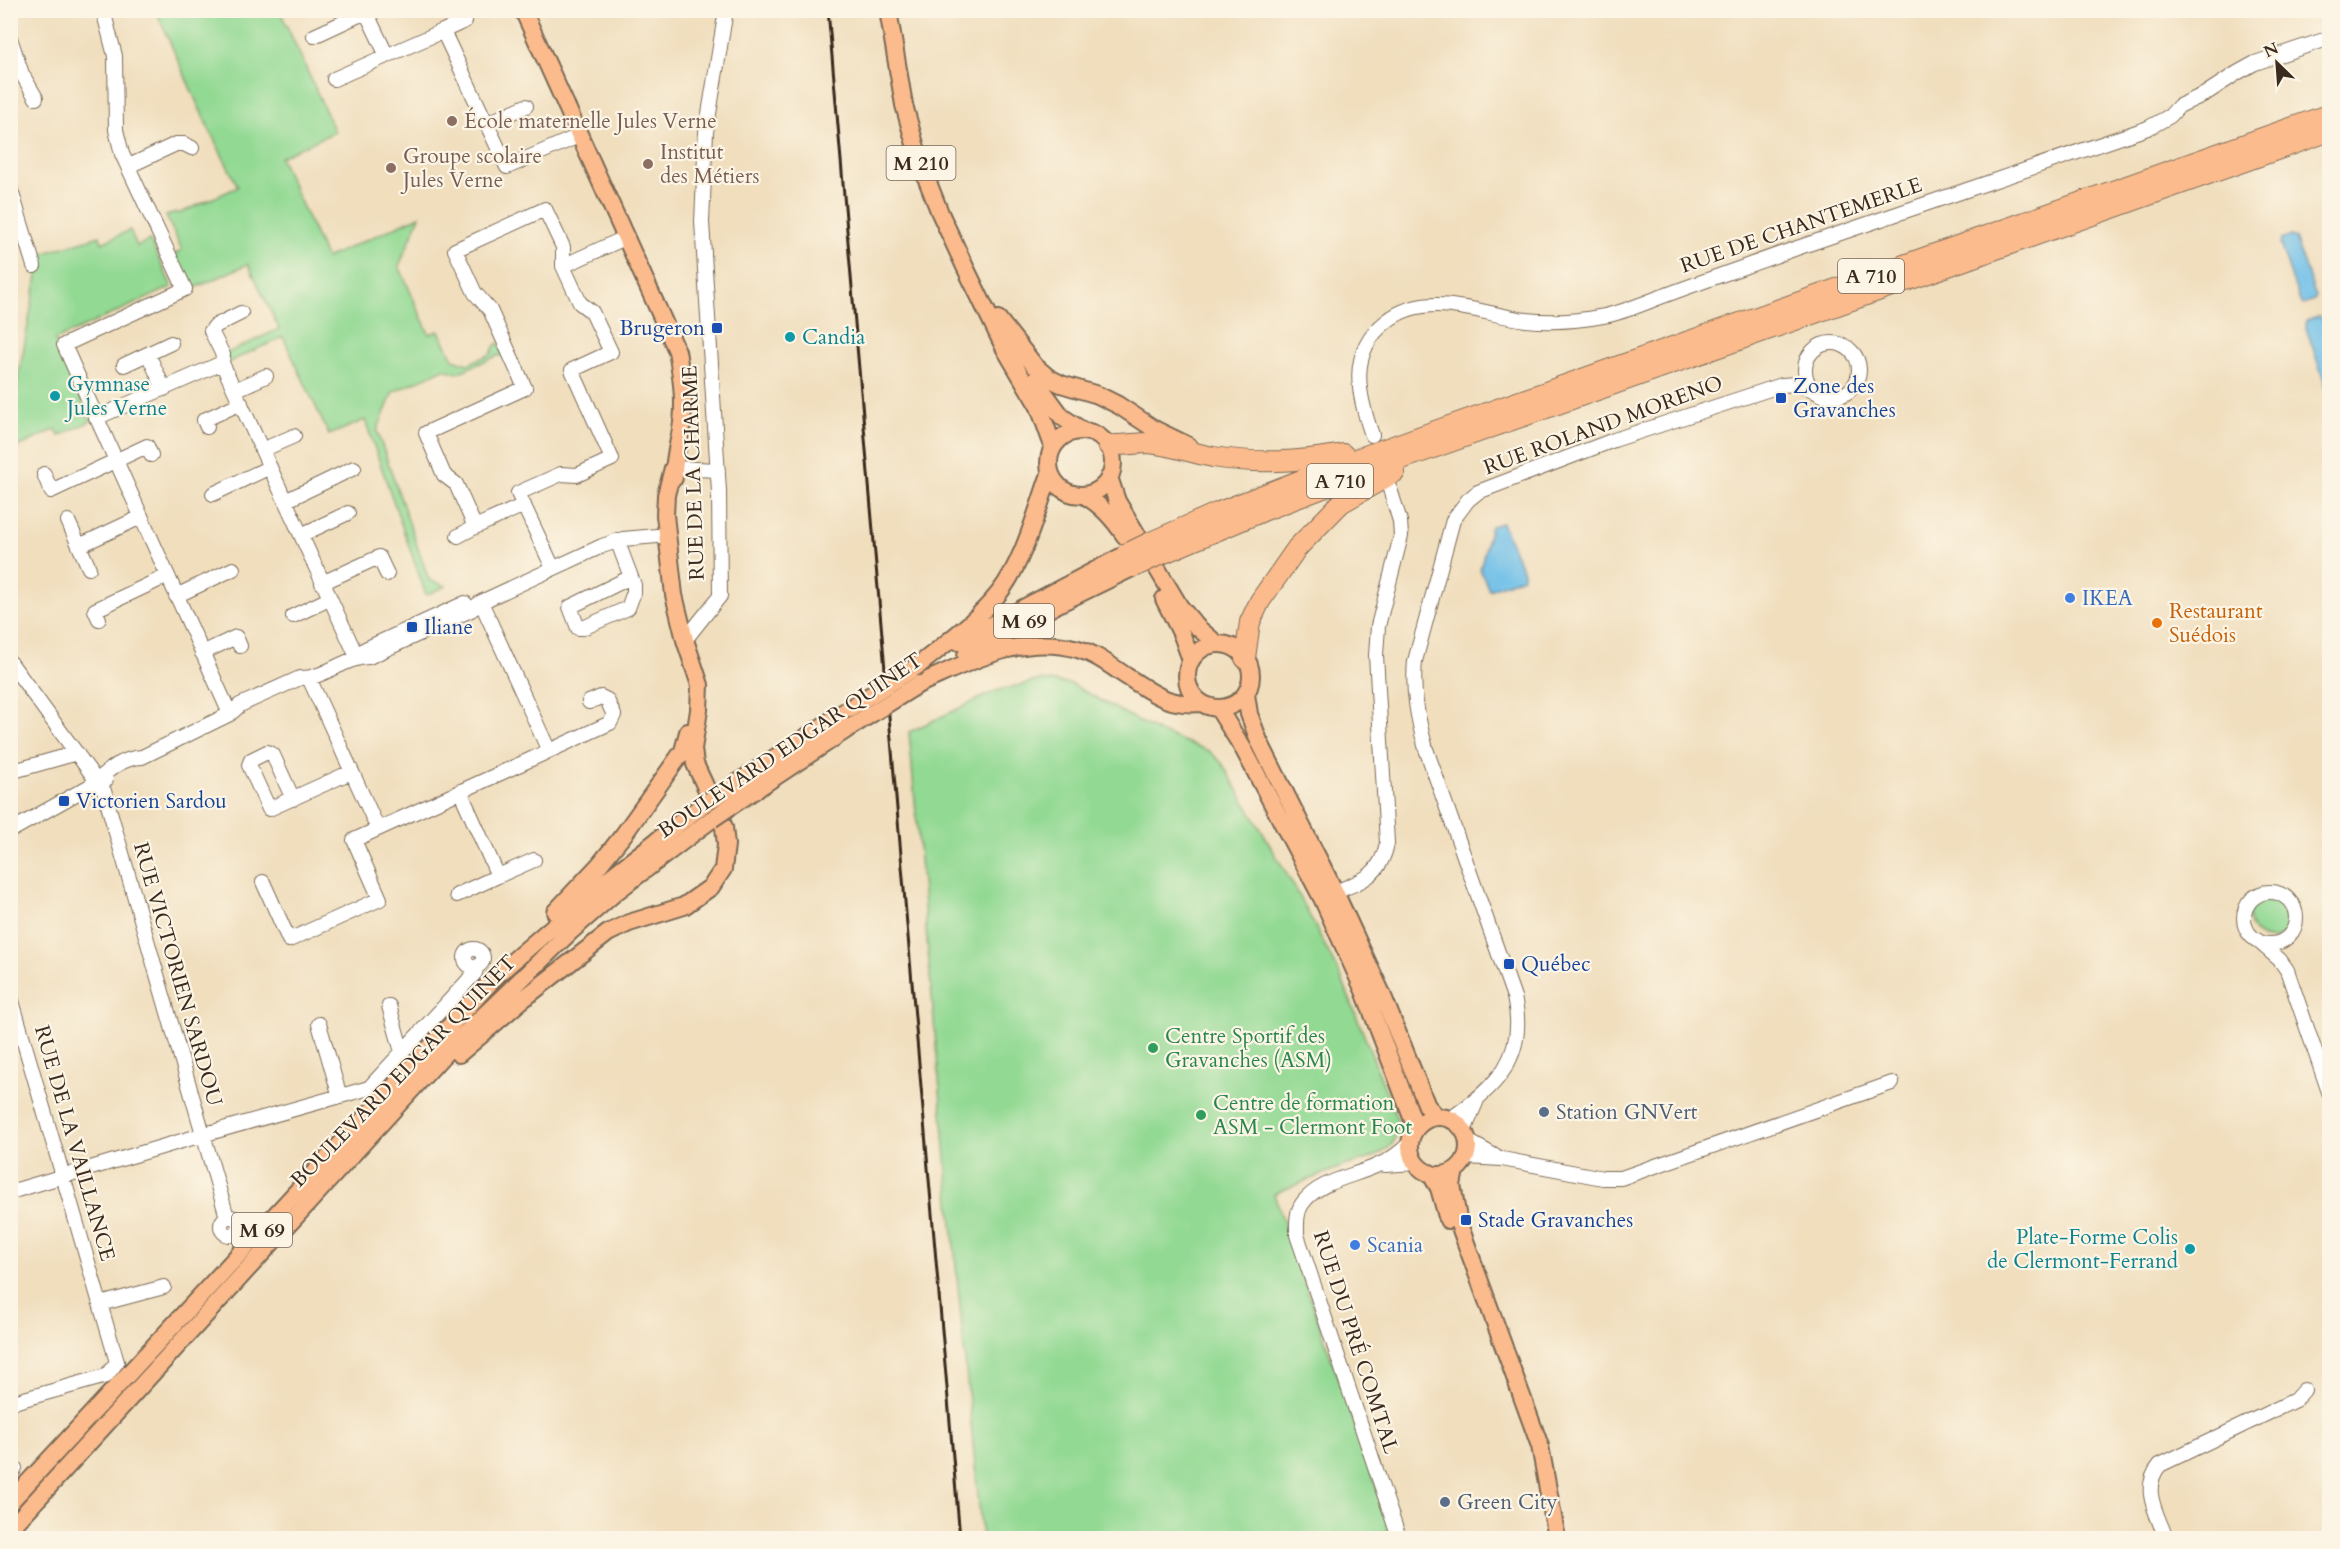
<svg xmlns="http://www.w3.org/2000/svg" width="2340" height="1549" viewBox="0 0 2340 1549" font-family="Cardo,serif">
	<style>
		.green { fill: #92d993; stroke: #668258; stroke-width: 1.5 }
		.water { fill: #6cbee8; stroke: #547483; stroke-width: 1.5 }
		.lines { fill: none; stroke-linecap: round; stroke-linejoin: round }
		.minor-casing { stroke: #7a6956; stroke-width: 16 }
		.major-casing { stroke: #7a6956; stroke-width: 20 }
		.highway-casing { stroke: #7a6956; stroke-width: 22 }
		.minor { stroke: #fff; stroke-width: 14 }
		.major { stroke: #fbbb8c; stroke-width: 16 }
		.highway { stroke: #fbbb8c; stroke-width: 20 }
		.rail { stroke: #3b2a1e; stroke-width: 3 }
		.major-bridge-casing { stroke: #7a6956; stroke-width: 20; stroke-linecap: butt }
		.highway-bridge-casing { stroke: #7a6956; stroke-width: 22; stroke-linecap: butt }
		.major-bridge { stroke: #fbbb8c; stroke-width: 16 }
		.highway-bridge { stroke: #fbbb8c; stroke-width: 20 }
		.education-dot { fill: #8d6e63; stroke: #fcf5e5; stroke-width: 2 }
		.transit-dot { fill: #1a4fb4; stroke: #fcf5e5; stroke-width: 2 }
		.culture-dot { fill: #0f9aa8; stroke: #fcf5e5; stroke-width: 2 }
		.shop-dot { fill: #3f7fe0; stroke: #fcf5e5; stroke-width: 2 }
		.food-dot { fill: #e8710a; stroke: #fcf5e5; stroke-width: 2 }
		.leisure-dot { fill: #2e9e5b; stroke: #fcf5e5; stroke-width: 2 }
		.service-dot { fill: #5c6f8a; stroke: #fcf5e5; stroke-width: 2 }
		.labels { text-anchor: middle; stroke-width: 4.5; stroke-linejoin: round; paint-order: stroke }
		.shield { fill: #fcf5e5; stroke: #75675a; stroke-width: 1.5 }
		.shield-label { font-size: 20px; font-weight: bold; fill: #3b2a1e }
		.education-label { font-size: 21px; fill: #785e54; stroke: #fcf5e5; text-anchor: start }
		.street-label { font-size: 21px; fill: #3b2a1e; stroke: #fcf5e5 }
		.transit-label { font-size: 21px; fill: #164399; stroke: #fcf5e5; text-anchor: start }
		.culture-label { font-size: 21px; fill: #0d838f; stroke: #fcf5e5; text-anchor: start }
		.shop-label { font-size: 21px; fill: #366cbe; stroke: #fcf5e5; text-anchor: start }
		.food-label { font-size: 21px; fill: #c56008; stroke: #fcf5e5; text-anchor: start }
		.leisure-label { font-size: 21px; fill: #27864d; stroke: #fcf5e5; text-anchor: start }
		.service-label { font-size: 21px; fill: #4e5e75; stroke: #fcf5e5; text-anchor: start }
	</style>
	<rect width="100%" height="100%" fill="#fcf5e5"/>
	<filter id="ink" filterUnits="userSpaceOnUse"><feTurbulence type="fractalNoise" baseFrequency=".0167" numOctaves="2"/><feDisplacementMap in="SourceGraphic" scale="12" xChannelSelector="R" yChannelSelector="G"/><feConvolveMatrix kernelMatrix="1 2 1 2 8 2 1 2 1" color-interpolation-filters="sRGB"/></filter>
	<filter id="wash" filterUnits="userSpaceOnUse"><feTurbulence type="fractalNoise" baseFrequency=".008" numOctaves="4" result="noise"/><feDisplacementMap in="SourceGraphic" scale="24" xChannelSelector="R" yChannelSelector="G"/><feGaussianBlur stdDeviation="1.35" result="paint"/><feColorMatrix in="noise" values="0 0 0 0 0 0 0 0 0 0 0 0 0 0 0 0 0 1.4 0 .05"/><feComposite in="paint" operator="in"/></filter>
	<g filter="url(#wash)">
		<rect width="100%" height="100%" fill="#f0debd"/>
		<path class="green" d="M156,11H280L335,132L280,157L326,258L420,216L399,266L429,334L439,331L453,359L468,364L491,354L495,345L498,343L505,355L497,356L457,373L444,369L393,392L377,431L429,580L446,586L426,595L365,420L329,435L283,337L229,362L225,354L279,329L248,264L186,292L170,257L182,250L166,216L176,212L178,214L238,187L206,123Z
			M130,230L137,246L150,240L172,287L55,340L91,421L59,436L56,429L11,450V418L41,254L100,236L102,243Z
			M1040,680L1071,684L1157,731L1209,751L1222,763L1299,895L1341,977L1397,1119C1398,1130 1397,1142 1387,1149C1376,1158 1357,1162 1344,1166C1320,1175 1297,1184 1274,1194L1391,1530L1367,1538H982L947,1171L909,732L996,691Z
			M2249 918a21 21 0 1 1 42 0a21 21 0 1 1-42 0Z"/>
		<path class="water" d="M2291,236L2295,238L2316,297L2314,300L2303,304L2300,302L2280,244L2281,240Z
			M2319,316C2335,329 2330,376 2329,395L2305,325L2306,321Z
			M1502,523L1523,571V577L1489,590L1480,569L1491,526Z"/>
	</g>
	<g filter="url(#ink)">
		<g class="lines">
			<g class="minor-casing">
				<path id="minor" d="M103,10L115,56L116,130L122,154L185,289L64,345L230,714
					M460,10L465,21L443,31L507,167L574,138
					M366,12L387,56
					M314,36L370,10
					M10,38L22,74L36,98
					M334,79L443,31
					M486,124L526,106
					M129,166L176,144H184L192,148
					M10,187L34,266
					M563,266L627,237
					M241,313L215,326L211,331L223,355L222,363L357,657
					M1805 370a27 27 0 1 1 54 0a27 27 0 1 1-54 0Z
					M148,354L164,389
					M124,365L171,343
					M235,390L266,376
					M96,418L222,363
					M207,427L204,420L241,403
					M1372,435C1358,395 1347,352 1387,321C1428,289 1480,314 1526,320C1553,323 1578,321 1604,316C1625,312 1646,302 1666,295C1709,279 1753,264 1797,248C1914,207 2031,169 2148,128L2170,116L2179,106L2205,94L2237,73L2255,63L2330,38
					M262,450L294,436
					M673,468L718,470
					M44,474L51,491L147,446L151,455
					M213,494L270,467
					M285,501L354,468
					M524,505L475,527L456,484L444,475L426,433L525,388L490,310L475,293L455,250L545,209L563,247V266L580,303L592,312L611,352L572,370L612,459L577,475L561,474L518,493L553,568
					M68,521L89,568
					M301,535L348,513
					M458,536L475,527
					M617,540L634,585V592L628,608L583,628H578L570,607L631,577
					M79,546L141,517
					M322,583L379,557L387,574
					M176,596L233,569
					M293,616L329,599
					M99,619L95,610L167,576
					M685,640L720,596L719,491L702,222L706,132L726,10
					M365,649L465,603
					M202,653L236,637L240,646
					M10,662L104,791L227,1217
					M309,678L378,829L549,751L481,602
					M549,751L610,723L614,715L607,700L601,697L589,702
					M10,772L77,753
					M97,782C108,769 124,758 142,757L230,714L240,705L300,678C324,679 344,657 369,657L471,610L481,602L602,546L623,539L668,535
					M293,799L273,755L267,752L251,760L249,765L269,809L351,772
					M10,831L97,782L106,780
					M498,876L534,860
					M263,882L289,940L380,899L354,840L378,829
					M1335,892C1363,881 1381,875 1387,843L1376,655L1378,626L1401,536L1400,521L1390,489
					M2244 918a26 26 0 1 1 52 0a26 26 0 1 1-52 0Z
					M457,895L498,876L460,791
					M2257,940L2280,960L2287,970L2330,1095
					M465 958a9 9 0 1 1 18 0a9 9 0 1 1-18 0Z
					M10,994L117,1362L106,1376L10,1403
					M389,1006L402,1052
					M319,1024L340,1097
					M1450,1119C1496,1087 1528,1057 1514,997L1426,749C1418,720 1412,691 1415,661L1453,520L1468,500L1478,492L1614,440L1782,385L1796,384L1814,390
					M1464,1131L1477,1100
					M1468,1141L1495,1156
					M1466,1157L1502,1159L1603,1178H1621L1892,1083
					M1385,1165L1415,1163
					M10,1192L202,1135L369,1088L475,973L476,967
					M221 1226a9 9 0 1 1 18 0a9 9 0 1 1-18 0Z
					M100,1304L164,1287
					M10,1475L15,1468
					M1399,1538L1297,1235C1297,1224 1296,1213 1302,1204C1318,1181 1352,1177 1376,1166C1389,1161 1400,1153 1410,1143
					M2166,1538C2157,1514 2140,1488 2160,1465L2295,1400L2304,1390"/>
			</g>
			<g class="major-casing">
				<path id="major" d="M523,10L677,351C681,374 685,398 682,422C680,441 673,459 674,478
					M888,10L904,105L920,162L940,213L966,269L1005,349L1039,407L1053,446
					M998,319L1035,366L1049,378L1061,384L1098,395L1118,405L1156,430L1189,446
					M1035,380L1062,417L1083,431
					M1049 463a32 32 0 1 1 64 0a32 32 0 1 1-64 0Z
					M1109,477L1117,501L1180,607L1197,627L1217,644
					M1084,495C1102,506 1113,518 1125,536
					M1164,599L1182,635L1191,660
					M959,642L1126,554
					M1187 676a32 32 0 1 1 64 0a32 32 0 1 1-64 0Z
					M966,655L1058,604L1134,567
					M919,665C946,643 977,621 999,593C1023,563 1037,510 1050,474
					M919,684C970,662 1021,633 1078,649C1096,654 1111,666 1126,676C1155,694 1166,706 1202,703
					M1246,694L1249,714L1259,741L1335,892L1382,994L1427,1106L1437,1117
					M1218,708L1244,750L1322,898L1364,991L1416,1128
					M728,789L850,708
					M734,804L852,726
					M555,912L600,864L624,834L683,751L688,732
					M459,1054L522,1000L608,933L629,923L684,906L711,887L723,869L726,845L724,827L695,764L693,749L699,710L700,685L685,640L674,595L665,515L666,495L673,468
					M1410 1146a29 29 0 1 1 58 0a29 29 0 1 1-58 0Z
					M1455,1170L1452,1185L1459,1224L1540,1446L1557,1538
					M1430,1173L1439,1188L1448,1220
					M10,1502L498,974L608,879L704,804
					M10,1529L447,1051L570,932L617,891L712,819"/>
			</g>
			<g class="highway-casing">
				<path id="highway" d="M1108,445C1122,446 1136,443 1149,443C1171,445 1192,453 1213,457C1258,464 1298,462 1343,454
					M1151,542L1219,512L1345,463L2330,114
					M1159,555L1263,511L1368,471L2330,131
					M1245,658L1250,622L1260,601L1297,548L1341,503L1395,472"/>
			</g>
			<use href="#minor" class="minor"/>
			<use href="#major" class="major"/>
			<use href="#highway" class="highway"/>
			<path class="rail" d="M828,10L960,1538"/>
			<g class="major-bridge-casing">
				<path id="major-bridge" d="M850,708L919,665
					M852,726L919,684
					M704,804L728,789
					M712,819L734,804"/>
			</g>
			<g class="highway-bridge-casing">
				<path id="highway-bridge" d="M1126,554L1151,542
					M1134,567L1159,555"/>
			</g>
			<use href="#major-bridge" class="major-bridge"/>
			<use href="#highway-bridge" class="highway-bridge"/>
		</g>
	</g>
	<g class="education-dot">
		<circle cx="452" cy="121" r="6"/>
		<circle cx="648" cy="164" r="6"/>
		<circle cx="391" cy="168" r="6"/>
	</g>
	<g class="transit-dot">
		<rect x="711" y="322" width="12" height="12" rx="3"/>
		<rect x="1775" y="392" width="12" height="12" rx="3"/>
		<rect x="406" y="621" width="12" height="12" rx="3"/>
		<rect x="58" y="795" width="12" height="12" rx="3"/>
		<rect x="1503" y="958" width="12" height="12" rx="3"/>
		<rect x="1460" y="1214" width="12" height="12" rx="3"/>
	</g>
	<g class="culture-dot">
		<circle cx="790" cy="337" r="6"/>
		<circle cx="55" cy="396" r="6"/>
		<circle cx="2190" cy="1249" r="6"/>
	</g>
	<g class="shop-dot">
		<circle cx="2070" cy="598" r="6"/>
		<circle cx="1355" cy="1245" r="6"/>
	</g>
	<circle class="food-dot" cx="2157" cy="623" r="6"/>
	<g class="leisure-dot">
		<circle cx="1153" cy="1048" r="6"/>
		<circle cx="1201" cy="1115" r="6"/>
	</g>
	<g class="service-dot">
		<circle cx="1544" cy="1112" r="6"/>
		<circle cx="1445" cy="1502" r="6"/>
	</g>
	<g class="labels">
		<g class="shield">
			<rect x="886.5" y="146" width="69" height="34" rx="4.5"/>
			<rect x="1838" y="259" width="66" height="34" rx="4.5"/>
			<rect x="1307" y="464" width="66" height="34" rx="4.5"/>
			<rect x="994" y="604" width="60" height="34" rx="4.5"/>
			<rect x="232" y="1213" width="60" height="34" rx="4.5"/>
		</g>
		<g class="shield-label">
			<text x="921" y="170">M 210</text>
			<text x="1871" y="283">A 710</text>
			<text x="1340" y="488">A 710</text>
			<text x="1024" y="628">M 69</text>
			<text x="262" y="1237">M 69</text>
		</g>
		<g class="education-label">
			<text x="464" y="128">École maternelle Jules Verne</text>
			<text x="660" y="159">Institut<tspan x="660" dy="24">des Métiers</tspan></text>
			<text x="403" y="163">Groupe scolaire<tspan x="403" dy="24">Jules Verne</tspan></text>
		</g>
		<g class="street-label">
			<text transform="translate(1801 225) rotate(-19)" y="7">RUE DE CHANTEMERLE</text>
			<text transform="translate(1603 425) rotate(-20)" y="7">RUE ROLAND MORENO</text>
			<text transform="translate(693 473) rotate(-92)" y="7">RUE DE LA CHARME</text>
			<text transform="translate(790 745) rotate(-34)" y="7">BOULEVARD EDGAR QUINET</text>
			<text transform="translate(178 974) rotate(74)" y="7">RUE VICTORIEN SARDOU</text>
			<text transform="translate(403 1071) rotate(-46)" y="7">BOULEVARD EDGAR QUINET</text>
			<text transform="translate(75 1143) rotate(74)" y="7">RUE DE LA VAILLANCE</text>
			<text transform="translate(1356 1342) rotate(72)" y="7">RUE DU PRÉ COMTAL</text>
		</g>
		<g class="transit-label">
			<text x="705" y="335" text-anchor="end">Brugeron</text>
			<text x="1793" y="393">Zone des<tspan x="1793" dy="24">Gravanches</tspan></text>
			<text x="424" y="634">Iliane</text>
			<text x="76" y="808">Victorien Sardou</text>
			<text x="1521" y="971">Québec</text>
			<text x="1478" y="1227">Stade Gravanches</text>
		</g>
		<g class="culture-label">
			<text x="802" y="344">Candia</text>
			<text x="67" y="391">Gymnase<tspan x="67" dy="24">Jules Verne</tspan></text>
			<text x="2178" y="1244" text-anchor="end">Plate-Forme Colis<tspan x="2178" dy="24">de Clermont-Ferrand</tspan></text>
		</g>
		<g class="shop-label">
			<text x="2082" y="605">IKEA</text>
			<text x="1367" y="1252">Scania</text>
		</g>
		<g class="food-label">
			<text x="2169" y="618">Restaurant<tspan x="2169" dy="24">Suédois</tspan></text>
		</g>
		<g class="leisure-label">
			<text x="1165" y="1043">Centre Sportif des<tspan x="1165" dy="24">Gravanches (ASM)</tspan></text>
			<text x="1213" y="1110">Centre de formation<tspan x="1213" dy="24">ASM - Clermont Foot</tspan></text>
		</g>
		<g class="service-label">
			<text x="1556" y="1119">Station GNVert</text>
			<text x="1457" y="1509">Green City</text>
		</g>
	</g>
	<rect width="2340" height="1549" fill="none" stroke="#fcf5e5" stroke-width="36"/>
	<g transform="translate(2277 63) rotate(335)" stroke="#fcf5e5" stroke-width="4.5" paint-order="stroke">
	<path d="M0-4.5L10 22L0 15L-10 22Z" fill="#3b2a1e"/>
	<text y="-9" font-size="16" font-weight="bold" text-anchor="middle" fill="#3b2a1e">N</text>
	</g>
</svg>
